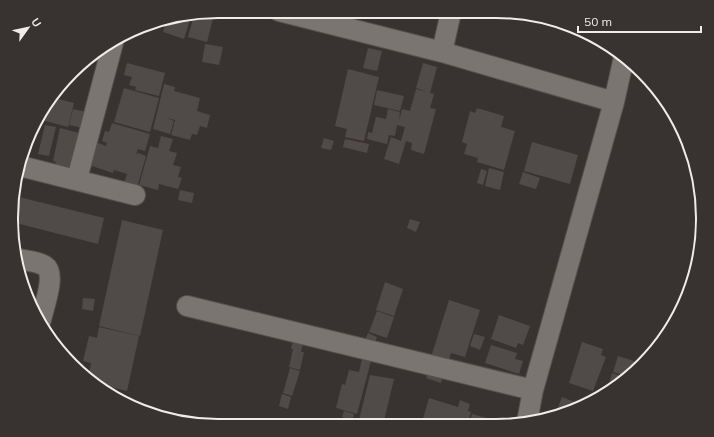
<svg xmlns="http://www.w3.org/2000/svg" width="714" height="437" viewBox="0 0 714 437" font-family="Mulish,sans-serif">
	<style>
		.building { fill: #504a48 }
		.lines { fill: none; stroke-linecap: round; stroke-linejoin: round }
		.minor-casing { stroke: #55514f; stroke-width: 22 }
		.minor { stroke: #7b7572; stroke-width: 20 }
		.rim { fill: none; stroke: #efecea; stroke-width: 2 }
	</style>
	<rect width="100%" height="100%" fill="#383330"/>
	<path class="building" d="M425,12H441L439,17Z
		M208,13L214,14L207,42L188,37L194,15Z
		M191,16L184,39L163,32L166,22L162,20Z
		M205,44L223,47L219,65L202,62Z
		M107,46L103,60L90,56L92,54Z
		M368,48L382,51L377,71L363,68Z
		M86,61L82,72L77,70Z
		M127,63L165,73L159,96L135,90L136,87L129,85L132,77L124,75Z
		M423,63L437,67L430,93L434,94L430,108L436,109L424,154L411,150L412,143L406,141L399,164L384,159L391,137L401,141L405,127L397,125L395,136L389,135L387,144L367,139L368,132L372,133L376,117L386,119L388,109L400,112L399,121L402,109L410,111L416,89L427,92L416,88Z
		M348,69L379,77L364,141L345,137L347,129L335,126Z
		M164,84L175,87L174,91L200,98L197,111L210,115L207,128L200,126L197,135L192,134L190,140L171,135L175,120L167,118L174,121L170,134L153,129Z
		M124,88L159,98L150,132L114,122Z
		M377,90L404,96L400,111L374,105Z
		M51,97L74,103L68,127L38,119L46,103Z
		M477,108L504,116L501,127L515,131L504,170L477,162L478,158L464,154L467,144L462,142L470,111L475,113Z
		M73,109L86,112L83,128L69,125Z
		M112,123L150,134L145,151L138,149L136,155L138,153L146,156L137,188L124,184L127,174L114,170L113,173L89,165L96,142L106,146L107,143L102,141L105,131L109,132Z
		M45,125L56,127L49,156L38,154Z
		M60,128L79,133L71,169L55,166L56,162L53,161Z
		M161,136L173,139L169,151L177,153L173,165L181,167L178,177L182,178L178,189L159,184L158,190L139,185L150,146L158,148Z
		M324,138L334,141L331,150L321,148Z
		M345,139L369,144L367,153L343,147Z
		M532,142L578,155L570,184L524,171Z
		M489,168L504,172L500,190L485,186Z
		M481,169L487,171L483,185L477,183Z
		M523,172L540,178L536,189L519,184Z
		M180,190L194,193L192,203L178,200Z
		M15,196L104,218L98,244L12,222Z
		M410,219L420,222L416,232L407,228Z
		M122,220L163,230L140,336L99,326Z
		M385,282L403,289L394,316L376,310Z
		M83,298L95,299L93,311L82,309Z
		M449,300L480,310L465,357L451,353L448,362L431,357Z
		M377,311L394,317L387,338L369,332Z
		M499,315L530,326L523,345L518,343L516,348L491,339Z
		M99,327L139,336L127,391L91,382L88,379L91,363L83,361L89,336L97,338Z
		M368,333L377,337L373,348L363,345Z
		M474,334L485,337L480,350L470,346Z
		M294,337L304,339L301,352H304L300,370L289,367L293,349H291Z
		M582,342L603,349L601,355L606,357L593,391L569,383Z
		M491,345L517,353L515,359L523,361L519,374L485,363Z
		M618,356L634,361L632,370L625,376L613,372Z
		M362,359L371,361L357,414L336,408L342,384L345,385L349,370L359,372Z
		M290,368L300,371L292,396L283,393Z
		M429,371L443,375L441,383L426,378Z
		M612,373L623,377L614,386L609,384Z
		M370,375L394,379L383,425L359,420Z
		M282,394L291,397L288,409L279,406Z
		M562,397L577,403L575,409L559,416L556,413Z
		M429,398L458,407L460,400L470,404L468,411L471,412L467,425H429L422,422Z
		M344,411L354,414L353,420L342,417Z
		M472,414L502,422L501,426L469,425Z"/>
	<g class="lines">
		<g class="minor-casing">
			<path id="minor" d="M279,11L442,52L614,102
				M442,52L451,12
				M20,166L135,195
				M77,179L113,43
				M18,259C26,261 38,261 45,266C57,273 43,309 41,320
				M187,306L533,390
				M527,422L533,390L614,102L624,57"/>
		</g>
		<use href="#minor" class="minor"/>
	</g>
	<path d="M0 0H714V437H0ZM218 18H496A200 200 0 0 1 696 218V219A200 200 0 0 1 496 419H218A200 200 0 0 1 18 219V218A200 200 0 0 1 218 18Z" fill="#383330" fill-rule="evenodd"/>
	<path class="rim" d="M218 18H496A200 200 0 0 1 696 218V219A200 200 0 0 1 496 419H218A200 200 0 0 1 18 219V218A200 200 0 0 1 218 18Z"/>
	<g transform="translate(28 28) rotate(57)" stroke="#383330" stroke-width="3" paint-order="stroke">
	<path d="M0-3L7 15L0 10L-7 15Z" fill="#efecea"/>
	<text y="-6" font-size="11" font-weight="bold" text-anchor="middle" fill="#efecea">U</text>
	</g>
	<path d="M578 26v6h123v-6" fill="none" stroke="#efecea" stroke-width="2"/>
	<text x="584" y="26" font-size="12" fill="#efecea" stroke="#383330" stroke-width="3" paint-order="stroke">50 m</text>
</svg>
